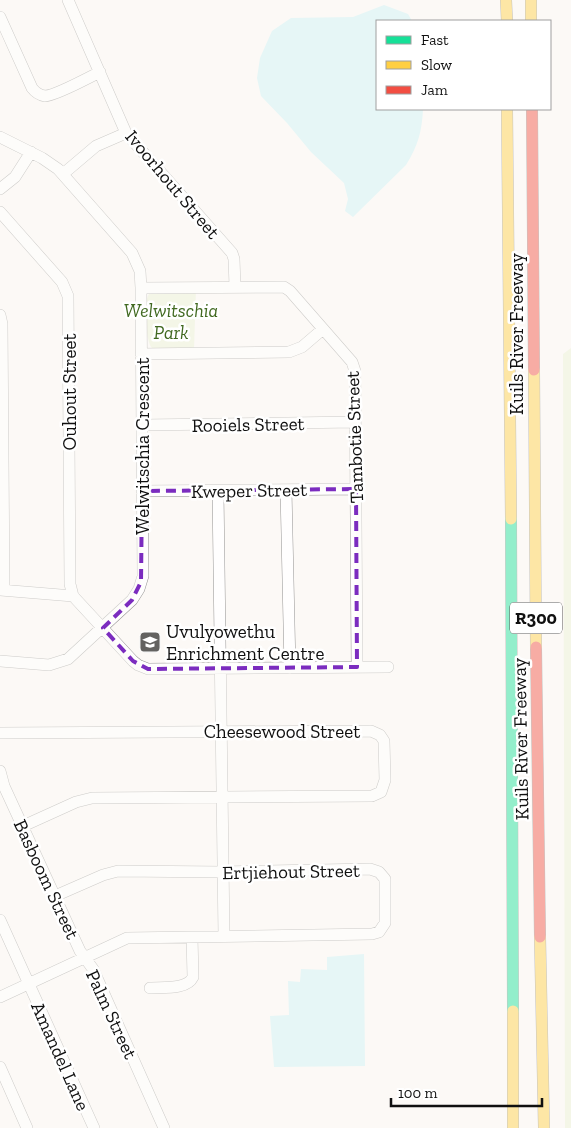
<svg xmlns="http://www.w3.org/2000/svg" width="571" height="1128" viewBox="0 0 571 1128" font-family="'Zilla Slab',serif">
	<style>
		.green { fill: #ecf1d6 }
		.water { fill: #ccf1f6 }
		.lines { fill: none; stroke-linecap: round; stroke-linejoin: round }
		.street-casing { stroke: #969594; stroke-width: 12 }
		.fast-casing { stroke: #848281; stroke-width: 12 }
		.slow-casing { stroke: #848281; stroke-width: 12 }
		.jam-casing { stroke: #848281; stroke-width: 12 }
		.street { stroke: #fffefe; stroke-width: 11 }
		.fast { stroke: #16e098; stroke-width: 11 }
		.slow { stroke: #ffcf43; stroke-width: 11 }
		.jam { stroke: #f24e42; stroke-width: 11 }
		.marked { fill: none; stroke: #7b2cbf; stroke-width: 4; stroke-dasharray: 10 6; stroke-linejoin: round }
		.labels { text-anchor: middle; stroke-width: 5; stroke-linejoin: round; paint-order: stroke }
		.shield { fill: #fff; stroke: #585858; stroke-width: 1 }
		.shield-label { font-size: 18px; font-weight: bold; fill: #101010 }
		.street-label { font-size: 19px; fill: #101010; stroke: #fff }
		.park-label { font-size: 19px; font-style: italic; fill: #416920; stroke: #fff }
		.poi-label { font-size: 19px; fill: #101010; stroke: #fff; text-anchor: start }
	</style>
	<rect width="100%" height="100%" fill="#fcf9f6"/>
	<path class="green" d="M196,290L194,350L152,348C146,342 144,308 147,299C148,295 149,294 151,292Z
		M571,348V1128H565L563,354Z"/>
	<path class="water" d="M384,5L408,14L412,21H377V109H423C422,131 418,146 406,165L353,217L345,211L348,199L344,183L311,152L287,123L261,96L257,78L260,58L272,31L291,18L353,17Z
		M364,954L365,1066L274,1067L270,1016L289,1015L288,981L300,982L301,969L327,970V957Z"/>
	<g class="lines">
		<g class="street-casing">
			<path id="street" d="M68,0L126,133L232,253L234,259L235,286
				M0,17L32,88C35,92 39,95 45,96C55,96 88,78 100,72
				M0,137L42,158L58,169L132,253L140,271L141,288L143,576L139,589L132,600L68,659L49,665L0,661
				M63,174L96,146L126,133
				M0,189L15,177L31,152
				M0,212L62,282L68,296L70,584L73,596
				M141,288L284,287L290,291L352,362L355,371L357,667
				M0,315L2,324L4,590
				M141,354L289,352L302,347L323,329
				M142,425L355,422
				M286,490L290,668
				M142,491L356,489
				M218,491L224,936
				M0,590L73,596L133,661L138,665L148,669L388,667
				M0,733L371,731L380,735L384,741L385,780L381,792L372,796L92,798L76,802L23,826
				M0,771L4,786L80,951L93,969L164,1128
				M0,920L94,1128
				M150,988C163,987 187,990 193,977L192,937
				M0,997L127,938L372,934L379,932L385,923V879L379,872L370,869L223,872L118,871L103,875L55,896
				M0,1067L27,1128"/>
		</g>
		<g class="fast-casing">
			<path id="fast" d="M511,519L513,1011"/>
		</g>
		<g class="slow-casing">
			<path id="slow" d="M506,0L507,21
				M531,0V21
				M507,109L511,519
				M534,370L536,647
				M540,937L544,1128
				M513,1011V1128"/>
		</g>
		<g class="jam-casing">
			<path id="jam" d="M532,109L534,370
				M536,647L540,937"/>
		</g>
		<use href="#street" class="street"/>
		<use href="#fast" class="fast"/>
		<use href="#slow" class="slow"/>
		<use href="#jam" class="jam"/>
	</g>
	<path d="M0 0H571V1128H0ZM356,489L357,667L148,669L133,661L103,628L132,600L141,582L142,491Z" fill="#fcf9f6" fill-opacity=".55" fill-rule="evenodd"/>
	<path class="marked" d="M356,489L357,667L148,669L133,661L103,628L132,600L141,582L142,491Z"/>
	<defs>
		<g id="school-square" transform="scale(1.125)"><rect x="-9" y="-9" width="18" height="18" rx="4" fill="#636260" stroke="#fff"/><path d="M0-5L7-2L0 1L-7-2ZM-4 1L0 2.5L4 1V4Q0 6-4 4Z" fill="#fff"/></g>
	</defs>
	<g fill-rule="evenodd">
		<use href="#school-square" x="150" y="642"/>
	</g>
	<g class="labels">
		<rect class="shield" x="510" y="602.5" width="52" height="31" rx="4"/>
		<g class="shield-label">
			<text x="536" y="624">R300</text>
		</g>
		<g class="street-label">
			<text transform="translate(173 184) rotate(50)" y="7">Ivoorhout Street</text>
			<text transform="translate(516 334) rotate(-90)" y="7">Kuils River Freeway</text>
			<text transform="translate(69 392) rotate(-90)" y="7">Ouhout Street</text>
			<text transform="translate(248 424) rotate(-1)" y="7">Rooiels Street</text>
			<text transform="translate(354 437) rotate(-92)" y="7">Tambotie Street</text>
			<text transform="translate(142 446) rotate(-90)" y="7">Welwitschia Crescent</text>
			<text transform="translate(249 490) rotate(-1)" y="7">Kweper Street</text>
			<text x="282" y="738">Cheesewood Street</text>
			<text transform="translate(520 739) rotate(-91)" y="7">Kuils River Freeway</text>
			<text transform="translate(291 871) rotate(-1)" y="7">Ertjiehout Street</text>
			<text transform="translate(47 879) rotate(65)" y="7">Basboom Street</text>
			<text transform="translate(112 1014) rotate(65)" y="7">Palm Street</text>
			<text transform="translate(61 1056) rotate(66)" y="7">Amandel Lane</text>
		</g>
		<g class="park-label">
			<text x="171" y="317">Welwitschia<tspan x="171" dy="22">Park</tspan></text>
		</g>
		<g class="poi-label">
			<text x="166" y="638">Uvulyowethu<tspan x="166" dy="22">Enrichment Centre</tspan></text>
		</g>
	</g>
	<rect x="376" y="20" width="175" height="90" fill="#ffffff" stroke="#9f9f9f"/>
	<rect x="386" y="36" width="25" height="8" fill="#16e098" stroke="#9f9f9f"/>
	<text x="421" y="45" font-size="15" fill="#101010">Fast</text>
	<rect x="386" y="61" width="25" height="8" fill="#ffcf43" stroke="#9f9f9f"/>
	<text x="421" y="70" font-size="15" fill="#101010">Slow</text>
	<rect x="386" y="86" width="25" height="8" fill="#f24e42" stroke="#9f9f9f"/>
	<text x="421" y="95" font-size="15" fill="#101010">Jam</text>
	<path d="M391 1098v8h151v-8" fill="none" stroke="#101010" stroke-width="2.5"/>
	<text x="398" y="1098" font-size="15" fill="#101010" stroke="#ffffff" stroke-width="4" paint-order="stroke">100 m</text>
</svg>
